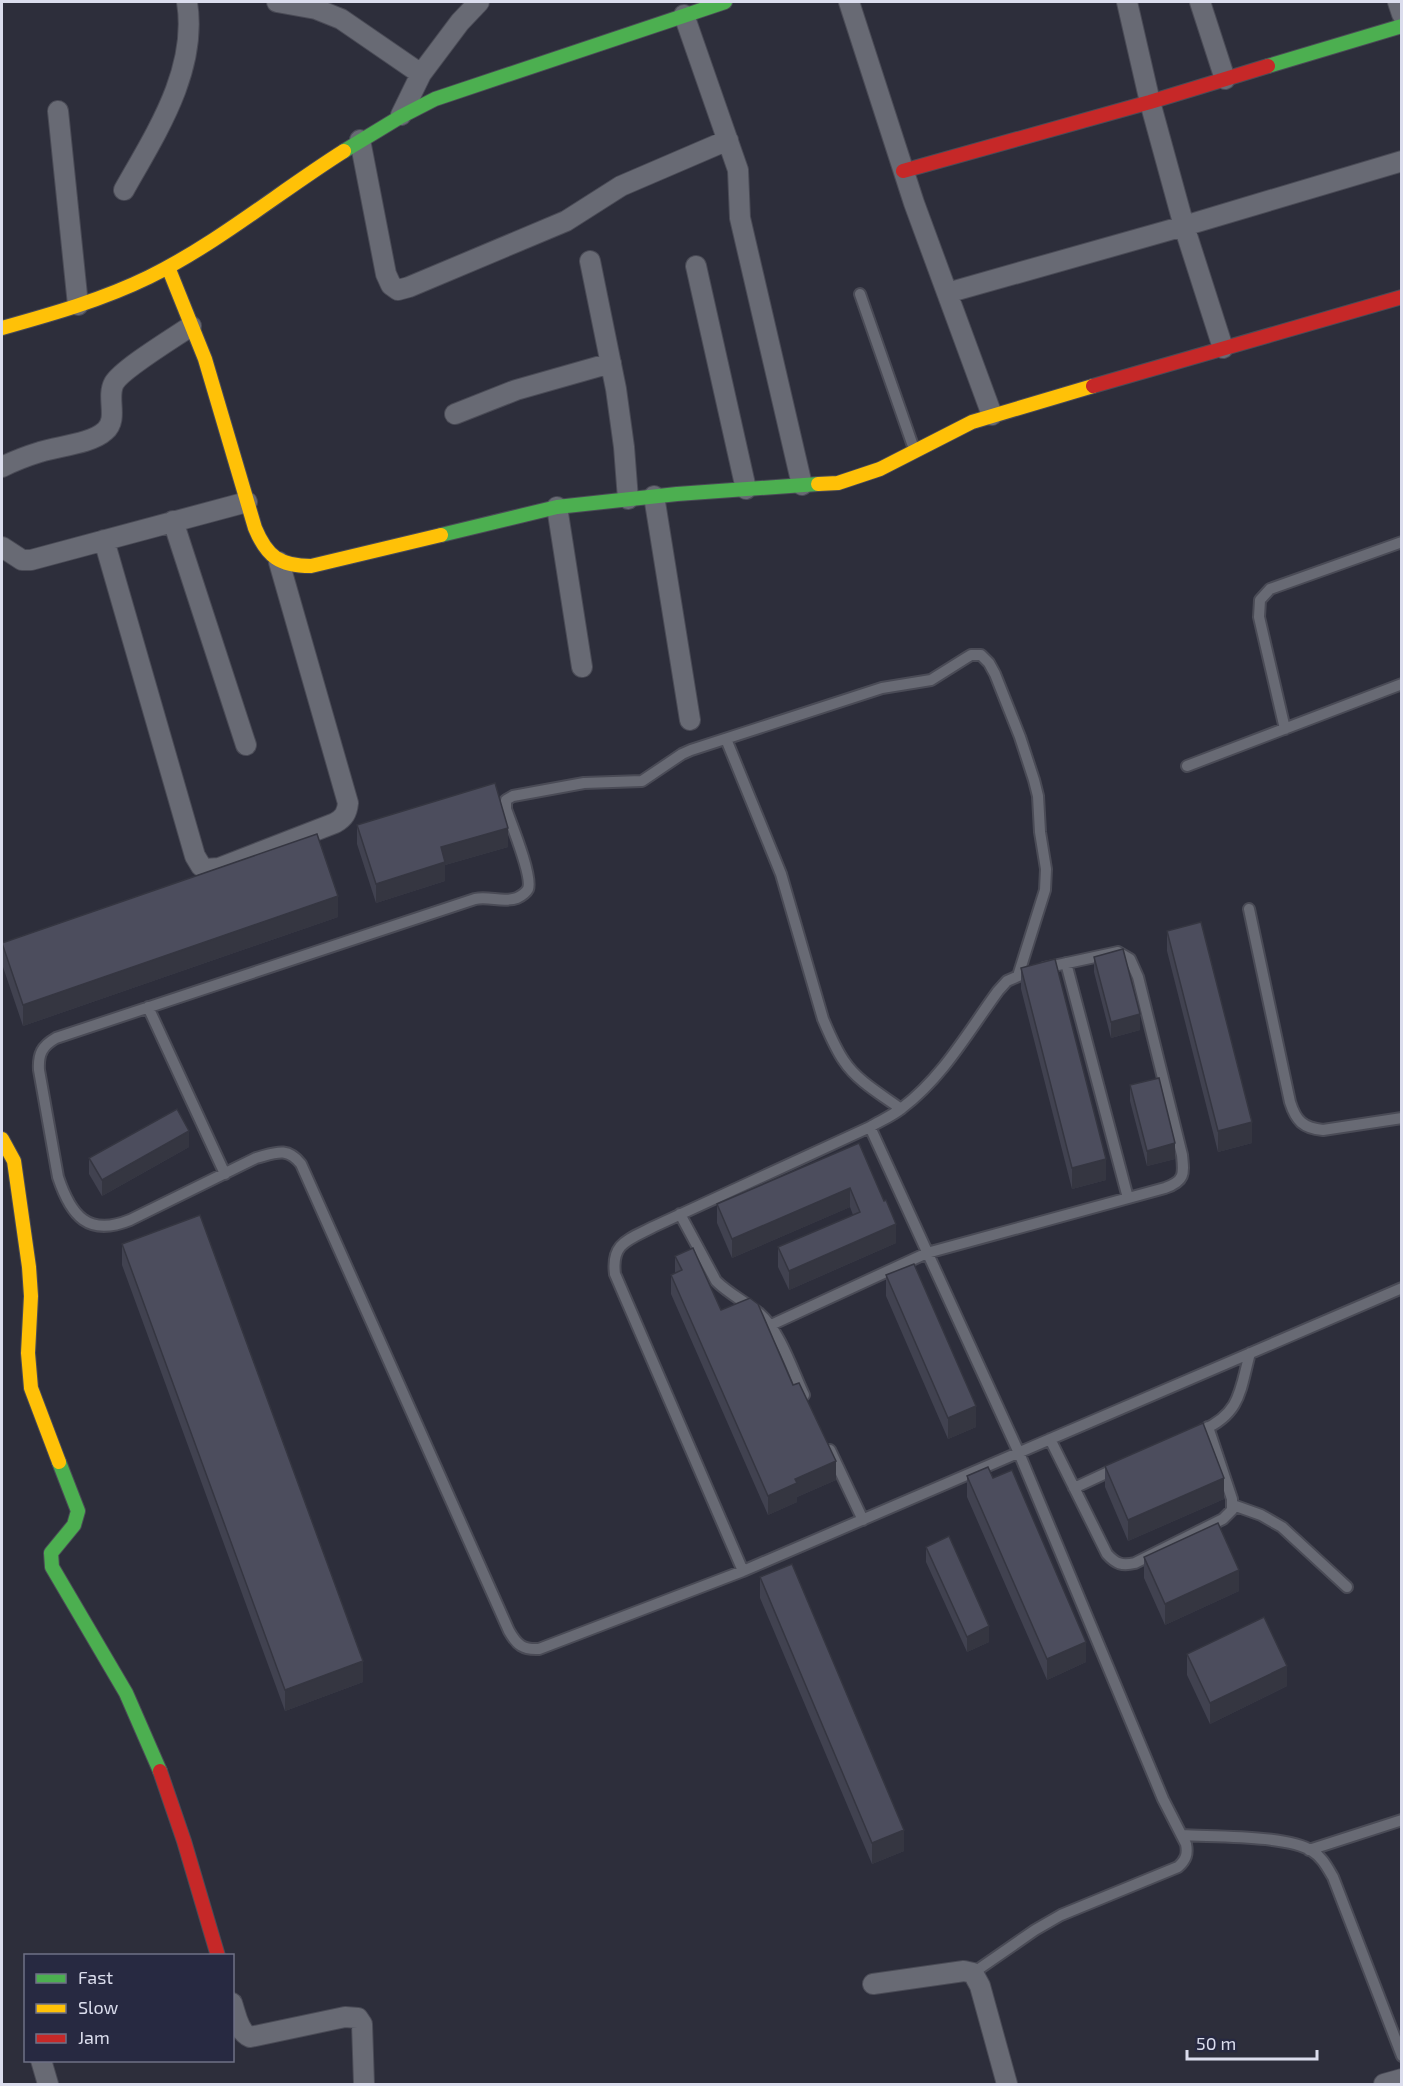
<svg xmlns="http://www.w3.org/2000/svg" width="1403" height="2086" viewBox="0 0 1403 2086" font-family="'Exo 2',sans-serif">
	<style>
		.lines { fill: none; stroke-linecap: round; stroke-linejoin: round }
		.lane-casing { stroke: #4a4b56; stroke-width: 14 }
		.street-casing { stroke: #4a4b56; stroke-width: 22 }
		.fast-casing { stroke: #4a4b56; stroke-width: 16 }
		.slow-casing { stroke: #4a4b56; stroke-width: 16 }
		.jam-casing { stroke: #4a4b56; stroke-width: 16 }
		.lane { stroke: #686a74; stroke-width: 10 }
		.street { stroke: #686a74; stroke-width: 20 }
		.fast { stroke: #4caf50; stroke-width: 14 }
		.slow { stroke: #ffc107; stroke-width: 14 }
		.jam { stroke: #c62828; stroke-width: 14 }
		.wall { fill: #414250 }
		.shaded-wall { fill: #353641 }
		.building { fill: #4c4d5d; stroke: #353641; stroke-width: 1.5 }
	</style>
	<rect width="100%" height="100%" fill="#2d2e3b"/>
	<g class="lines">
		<g class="lane-casing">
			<path id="lane" d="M860,294L914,449
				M1285,729L1259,617L1260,600L1270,589L1402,542
				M726,739L781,874L823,1019C829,1033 835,1048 844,1061C857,1081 882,1095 901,1109
				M1187,766L1402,684
				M1249,909L1290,1102C1296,1121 1303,1128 1323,1130L1402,1118
				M1066,963L1128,1198
				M1018,976L1045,890L1046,869L1040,832L1038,796L1034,780L1020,737L995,674L989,663L981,655H971L966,658L931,680L882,688L691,750L682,754L642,781L584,783L513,796L506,800V809C511,823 533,877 528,889C526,893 521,896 517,898C504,903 489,896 475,899L56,1038C42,1046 38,1054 39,1070L58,1177C71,1216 88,1237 130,1220L256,1158C275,1153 287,1146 301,1164L509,1631C517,1645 523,1650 539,1649L743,1571L1402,1288
				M148,1007L225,1174
				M870,1127L1019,1453L1163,1799L1186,1844C1188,1854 1186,1860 1178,1867L1061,1915L1035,1930L973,1973
				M680,1214L716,1281C729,1294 746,1302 760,1314C780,1331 793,1372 804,1395
				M771,1325L927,1253L1165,1188C1185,1181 1184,1174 1182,1155L1138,977L1130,959L1118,952L1044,968
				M1203,1430C1241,1413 1240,1390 1250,1353
				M1050,1439L1107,1554C1116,1564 1122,1566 1135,1563L1223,1519L1232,1510V1499L1208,1427
				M830,1450L863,1520
				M1074,1488L1117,1468
				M1233,1505L1261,1515L1282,1527L1347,1587
				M743,1571L615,1274C611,1243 628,1240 653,1227L870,1127C880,1121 892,1116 902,1108C943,1077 968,1032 998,991L1007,981L1023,974
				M1182,1835C1213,1837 1288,1835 1312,1851C1322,1857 1327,1867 1333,1877L1402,2056
				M1309,1850L1402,1820"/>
		</g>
		<g class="street-casing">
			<path id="street" d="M277,2L316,9L341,19L421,74
				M849,2L914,203L992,415
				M1127,2L1150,102L1184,226L1223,348
				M1200,2L1225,79
				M1398,2L1402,14
				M684,15L738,170L740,218L802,485
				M58,111L78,305
				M401,115L421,74L460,22L479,2
				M360,140L386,274L391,285L398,290L409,287L566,221L621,186L728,140
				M124,190C156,133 198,70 187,2
				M590,261L616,389L624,447L628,499
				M696,266L746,489
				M947,293L1184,226L1402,161
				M455,414L516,390L611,363
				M2,467C14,461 27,456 40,452C58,446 91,444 105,431C119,419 106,398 114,383C122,369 175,337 191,326
				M654,496L690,720
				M557,507L582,667
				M173,521L246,745
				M104,540L195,856L201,866L205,869L219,868L335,823C344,818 347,813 348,803L279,562
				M2,547L22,560H31L247,502
				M873,1984L964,1971L973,1973L980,1986L1007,2084
				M232,2003C236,2014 238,2032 250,2037L345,2017L358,2018L362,2024L364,2084
				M41,2060L48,2084
				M1384,2084L1402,2079"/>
		</g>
		<g class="fast-casing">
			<path id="fast" d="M1268,66L1402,26
				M344,151L400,117L435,99L725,2
				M441,535L557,507L677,494L818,484
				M59,1462L78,1511L74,1525L51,1553L52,1567L126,1693L160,1771"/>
		</g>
		<g class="slow-casing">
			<path id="slow" d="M168,267L205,359L255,528C267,557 280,566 311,566L441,535
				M2,328C52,314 102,300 149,277C218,243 279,192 344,151
				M818,484L838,483L880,469L972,422L1093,386
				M2,1139L14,1161L29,1267L31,1296L28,1353L31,1388L59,1462"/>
		</g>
		<g class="jam-casing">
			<path id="jam" d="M903,171L1150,102L1268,66
				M1093,386L1402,297
				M160,1771L184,1841L218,1956"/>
		</g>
		<use href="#lane" class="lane"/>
		<use href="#street" class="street"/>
		<use href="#fast" class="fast"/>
		<use href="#slow" class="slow"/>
		<use href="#jam" class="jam"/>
	</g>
	<path class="wall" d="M357,825L508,847L445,865V881L376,903L357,844Z
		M338,917L23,1026L2,964V943Z
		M1167,931L1252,1143L1218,1152L1167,951Z
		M1094,957L1140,1030L1111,1038L1094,972Z
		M1021,968L1106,1180L1072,1189L1021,989Z
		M1130,1085L1175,1159L1147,1166L1130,1101Z
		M859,1143L896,1243L789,1290L778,1267V1247L853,1215L850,1207L732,1258L717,1223V1204Z
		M189,1147L102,1196L89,1174V1158Z
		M122,1244L363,1682L285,1711L122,1265Z
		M675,1256L721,1310L836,1480L797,1497V1502L768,1515L671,1294V1275L675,1273Z
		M886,1275L976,1427L948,1439L886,1296Z
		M1105,1466L1224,1499L1128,1541L1105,1487Z
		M967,1476L993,1478L1086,1662L1047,1680L967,1497Z
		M926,1547L989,1642L967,1652L926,1562Z
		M1144,1557L1239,1591L1165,1625L1144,1578Z
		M760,1577L904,1851L872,1864L760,1598Z
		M1187,1654L1287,1686L1210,1724L1187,1675Z"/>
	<path class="shaded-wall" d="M508,828V847L445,865V881L376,903V884L441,847Z
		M338,896V917L23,1026V1005Z
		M1140,1014V1030L1111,1038V1022Z
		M1252,1122V1143L1218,1152V1131Z
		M189,1131V1147L102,1196V1180Z
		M1175,1143V1159L1147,1166V1151Z
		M1106,1159V1180L1072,1189V1168Z
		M850,1188V1207L732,1258V1239Z
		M896,1224V1243L789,1290V1271Z
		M976,1406V1427L948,1439V1418Z
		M836,1461V1480L797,1497V1502L768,1515V1496L795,1479Z
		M1224,1478V1499L1128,1541V1520Z
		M1239,1570V1591L1165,1625V1604Z
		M989,1626V1642L967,1652V1637Z
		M1086,1642V1662L1047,1680V1659Z
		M363,1661V1682L285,1711V1690Z
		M1287,1666V1686L1210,1724V1703Z
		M904,1830V1851L872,1864V1843Z"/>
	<path class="building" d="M495,783L508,828L441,847L445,862L376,884L357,825Z
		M317,834L338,896L23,1005L2,943Z
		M1201,922L1252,1122L1218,1131L1167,931Z
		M1123,949L1140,1014L1111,1022L1094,957Z
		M1055,959L1106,1159L1072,1168L1021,968Z
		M1159,1078L1175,1143L1147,1151L1130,1085Z
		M177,1109L189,1131L102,1180L89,1158Z
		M859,1143L884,1201L886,1200L896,1224L789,1271L778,1247L860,1212L850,1188L732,1239L717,1204Z
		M200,1215L363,1661L285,1690L122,1244Z
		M693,1248L721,1310L750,1298L758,1304L793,1385L799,1383L836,1461L795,1479L797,1483L768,1496L671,1275L682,1270L675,1256Z
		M914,1264L976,1406L948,1418L886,1275Z
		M1203,1423L1224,1478L1128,1520L1105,1466Z
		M988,1467L993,1478L1012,1470L1086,1642L1047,1659L967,1476Z
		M1218,1523L1239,1570L1165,1604L1144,1557Z
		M949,1536L989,1626L967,1637L926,1547Z
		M792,1564L904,1830L872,1843L760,1577Z
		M1264,1617L1287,1666L1210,1703L1187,1654Z"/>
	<rect width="1403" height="2086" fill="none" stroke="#dbdded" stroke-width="6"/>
	<rect x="24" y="1954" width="210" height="108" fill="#272941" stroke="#6f7186" stroke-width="1.5"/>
	<rect x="36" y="1974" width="30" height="9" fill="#4caf50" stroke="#6f7186" stroke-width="1.5"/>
	<text x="78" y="1984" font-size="18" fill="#dbdded">Fast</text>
	<rect x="36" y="2004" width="30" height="9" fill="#ffc107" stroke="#6f7186" stroke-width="1.5"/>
	<text x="78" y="2014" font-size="18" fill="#dbdded">Slow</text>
	<rect x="36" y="2034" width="30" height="9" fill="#c62828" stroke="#6f7186" stroke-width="1.5"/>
	<text x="78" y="2044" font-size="18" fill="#dbdded">Jam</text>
	<path d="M1187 2050v9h130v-9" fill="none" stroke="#dbdded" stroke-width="3"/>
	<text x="1196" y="2050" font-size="18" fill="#dbdded" stroke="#272941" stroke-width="4.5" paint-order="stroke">50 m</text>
</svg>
